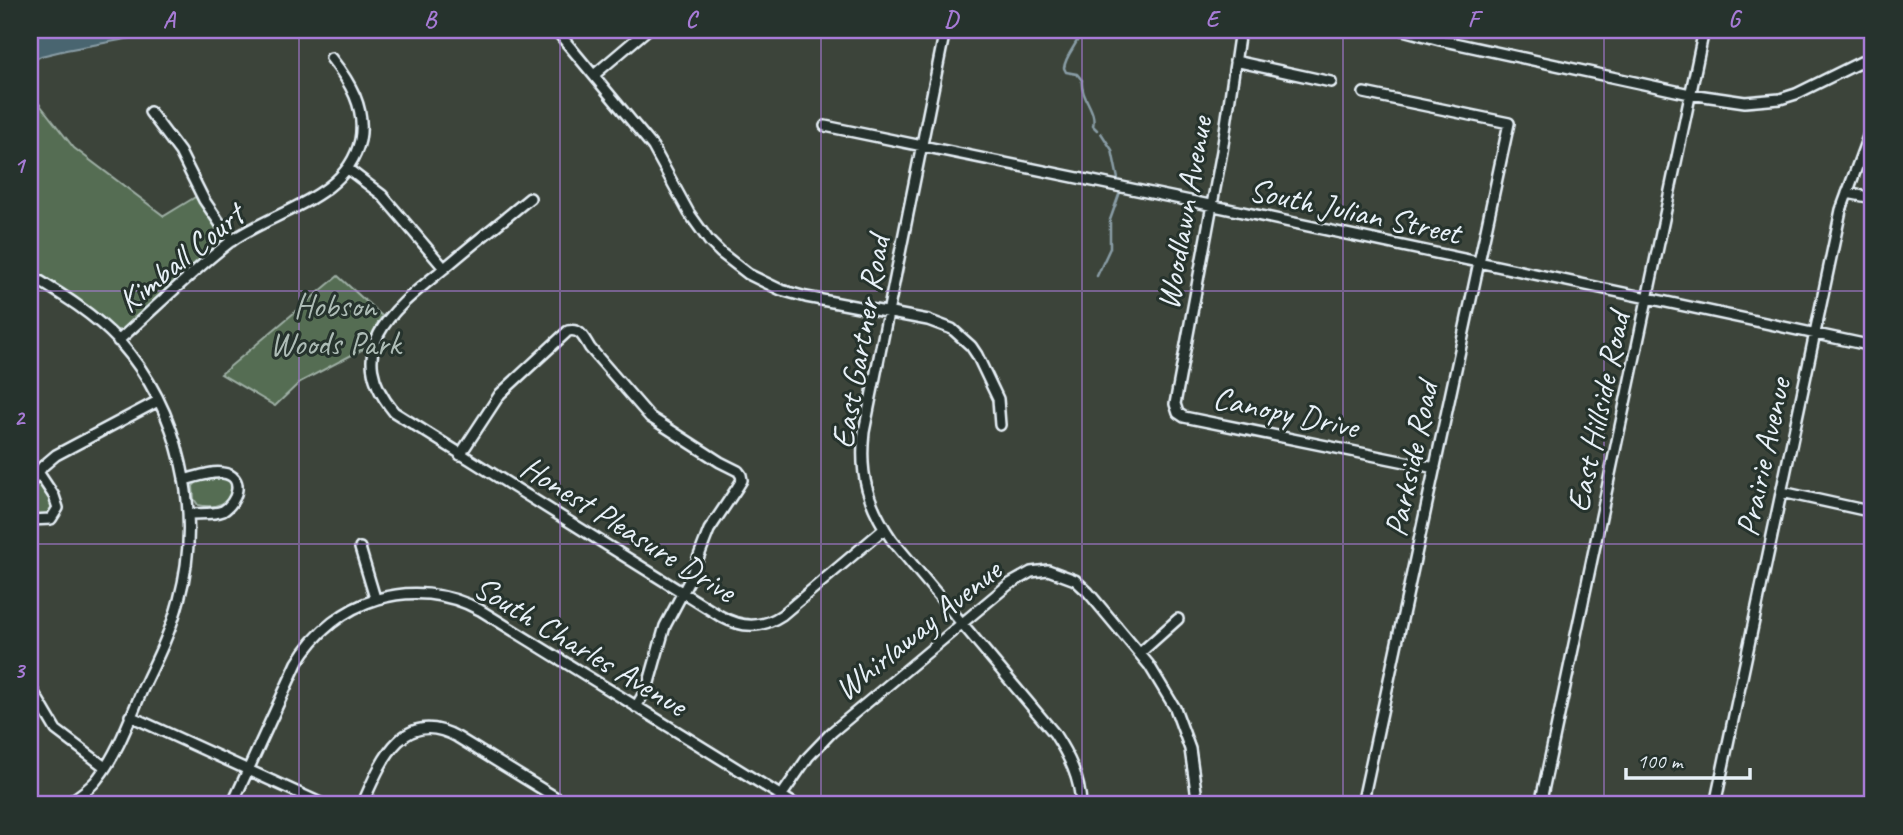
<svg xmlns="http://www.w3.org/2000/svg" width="1903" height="835" viewBox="0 0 1903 835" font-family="Caveat,sans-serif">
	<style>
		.green { fill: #556d52; stroke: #9eafa5; stroke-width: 2 }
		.water { fill: #4a656f; stroke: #899da6; stroke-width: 2 }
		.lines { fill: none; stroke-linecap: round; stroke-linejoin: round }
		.stream { stroke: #899da6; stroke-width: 2.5 }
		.minor-casing { stroke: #e8f1f8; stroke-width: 14 }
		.minor { stroke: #26332d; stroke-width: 9 }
		.grid { fill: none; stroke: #a77bd6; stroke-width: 2; stroke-opacity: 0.55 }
		.labels { text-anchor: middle; stroke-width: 6; stroke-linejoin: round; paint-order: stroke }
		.street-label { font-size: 33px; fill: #e8f1f8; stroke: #26332d }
		.park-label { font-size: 33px; fill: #adbcb6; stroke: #26332d }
		.neatline { fill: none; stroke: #a77bd6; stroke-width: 2.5 }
		.grid-label { font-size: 23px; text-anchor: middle; font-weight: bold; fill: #a77bd6 }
	</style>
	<rect width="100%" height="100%" fill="#3c443a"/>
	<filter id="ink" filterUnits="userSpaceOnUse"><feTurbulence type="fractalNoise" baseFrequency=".0143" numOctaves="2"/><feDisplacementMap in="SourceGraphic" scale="14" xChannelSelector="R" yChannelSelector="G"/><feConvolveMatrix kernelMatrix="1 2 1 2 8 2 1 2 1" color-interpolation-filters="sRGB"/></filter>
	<g filter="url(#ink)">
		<path class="green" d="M30,92L74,148L164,216L197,196L222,237L219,245L125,330H113L84,303L30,268Z
			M338,276L382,316L376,326L369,346L300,382L275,406L221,374Z
			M224,476L233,483C234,504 215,509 198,505L194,499L193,486L197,482Z
			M40,483C47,488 54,501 53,509L46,514H30V491L33,485Z"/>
		<path class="water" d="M30,30H175L66,50L41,56L30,62Z"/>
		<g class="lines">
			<path class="stream" d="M1081,30C1079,44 1066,53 1064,68L1066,72L1077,74L1082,80C1080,98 1097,109 1093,126L1097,130
				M1101,133L1112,150L1118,179
				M1097,276L1110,248V220L1120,192"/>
			<g class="minor-casing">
				<path id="minor" d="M556,30L653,147L689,213L709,241L721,253L748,274L781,290L806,297L928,320L952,329L971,346L977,355L998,399L1000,425
					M945,30L864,432C859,475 868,505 892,540L1054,733C1069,756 1080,778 1081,805
					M1240,30L1222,151L1175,404L1178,413L1184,417L1435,468
					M1403,30L1440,40L1690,94L1745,102L1780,99L1796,94L1873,56
					M1235,61L1331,82
					M594,75L647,30
					M150,112L180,152L204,200L232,241
					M825,126L1200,203L1873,346
					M348,169L382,195L444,268
					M1847,193L1873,198
					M530,198C502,221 474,243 447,266C398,306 339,346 394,412L720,616C742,628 761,629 782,615L884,529
					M30,275C61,294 94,314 119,341C180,410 203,511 179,600C171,631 157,659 143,688C130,718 118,753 98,778C90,789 77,797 65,805
					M118,341C155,308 191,272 230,242C273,211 347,199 360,140C366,108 350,82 331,58
					M460,455L500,394L568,331C581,328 584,339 590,348L650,417L720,462L738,471L741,475L742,480L737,488L709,530L690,579L665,626L648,686L636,707
					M184,480C196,477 211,471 223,473C246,476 237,503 223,511C213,515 199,513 189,514
					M30,484L43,466L56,455L158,401
					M1782,492L1873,512
					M30,520L51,519L58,508L54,496L38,472
					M360,548L375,598
					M1140,653L1178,619
					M30,686L56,730L105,767
					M130,716L325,805
					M232,805L297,663C335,599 413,574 480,610L796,805
					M362,805C380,765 401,706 457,737L568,805
					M775,805L808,757L832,732L1008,585L1031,572L1048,570L1075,580L1088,592L1149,665L1175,708L1190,749L1198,805
					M946,805L951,804
					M1362,805L1509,123L1364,93
					M1540,805L1704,30
					M1715,805L1841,210L1873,123"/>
			</g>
			<use href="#minor" class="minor"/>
		</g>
	</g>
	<path class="grid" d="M299,30V805M560,30V805M821,30V805M1082,30V805M1343,30V805M1604,30V805M30,291H1873M30,544H1873"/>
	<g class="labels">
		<g class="street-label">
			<text transform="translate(1355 210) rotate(12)" y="12">South Julian Street</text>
			<text transform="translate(1183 213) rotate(-80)" y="12">Woodlawn Avenue</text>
			<text transform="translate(180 257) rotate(-39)" y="12">Kimball Court</text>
			<text transform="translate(859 342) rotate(-80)" y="12">East Gartner Road</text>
			<text transform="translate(1286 411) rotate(12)" y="12">Canopy Drive</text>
			<text transform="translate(1597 412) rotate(-78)" y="12">East Hillside Road</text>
			<text transform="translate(1762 457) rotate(-78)" y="12">Prairie Avenue</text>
			<text transform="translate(1410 459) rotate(-78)" y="12">Parkside Road</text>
			<text transform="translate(629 528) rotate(32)" y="12">Honest Pleasure Drive</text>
			<text transform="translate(917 629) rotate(-39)" y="12">Whirlaway Avenue</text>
			<text transform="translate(581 645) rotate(31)" y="12">South Charles Avenue</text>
		</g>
		<g class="park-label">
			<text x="335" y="317">Hobson<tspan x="335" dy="38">Woods Park</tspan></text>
		</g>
	</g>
	<rect width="1903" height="835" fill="none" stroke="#26332d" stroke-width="77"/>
	<path d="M1626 768v10h124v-10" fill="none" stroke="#e8f1f8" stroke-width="3.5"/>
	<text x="1637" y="768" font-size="21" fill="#e8f1f8" stroke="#26332d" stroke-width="5" paint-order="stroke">100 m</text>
	<rect x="38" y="38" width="1826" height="758" class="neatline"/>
	<g class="grid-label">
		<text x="169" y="27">A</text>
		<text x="430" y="27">B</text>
		<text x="691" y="27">C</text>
		<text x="951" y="27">D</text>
		<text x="1212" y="27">E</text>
		<text x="1473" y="27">F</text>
		<text x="1734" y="27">G</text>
		<text x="19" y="173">1</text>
		<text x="19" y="425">2</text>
		<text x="19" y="678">3</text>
	</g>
</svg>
